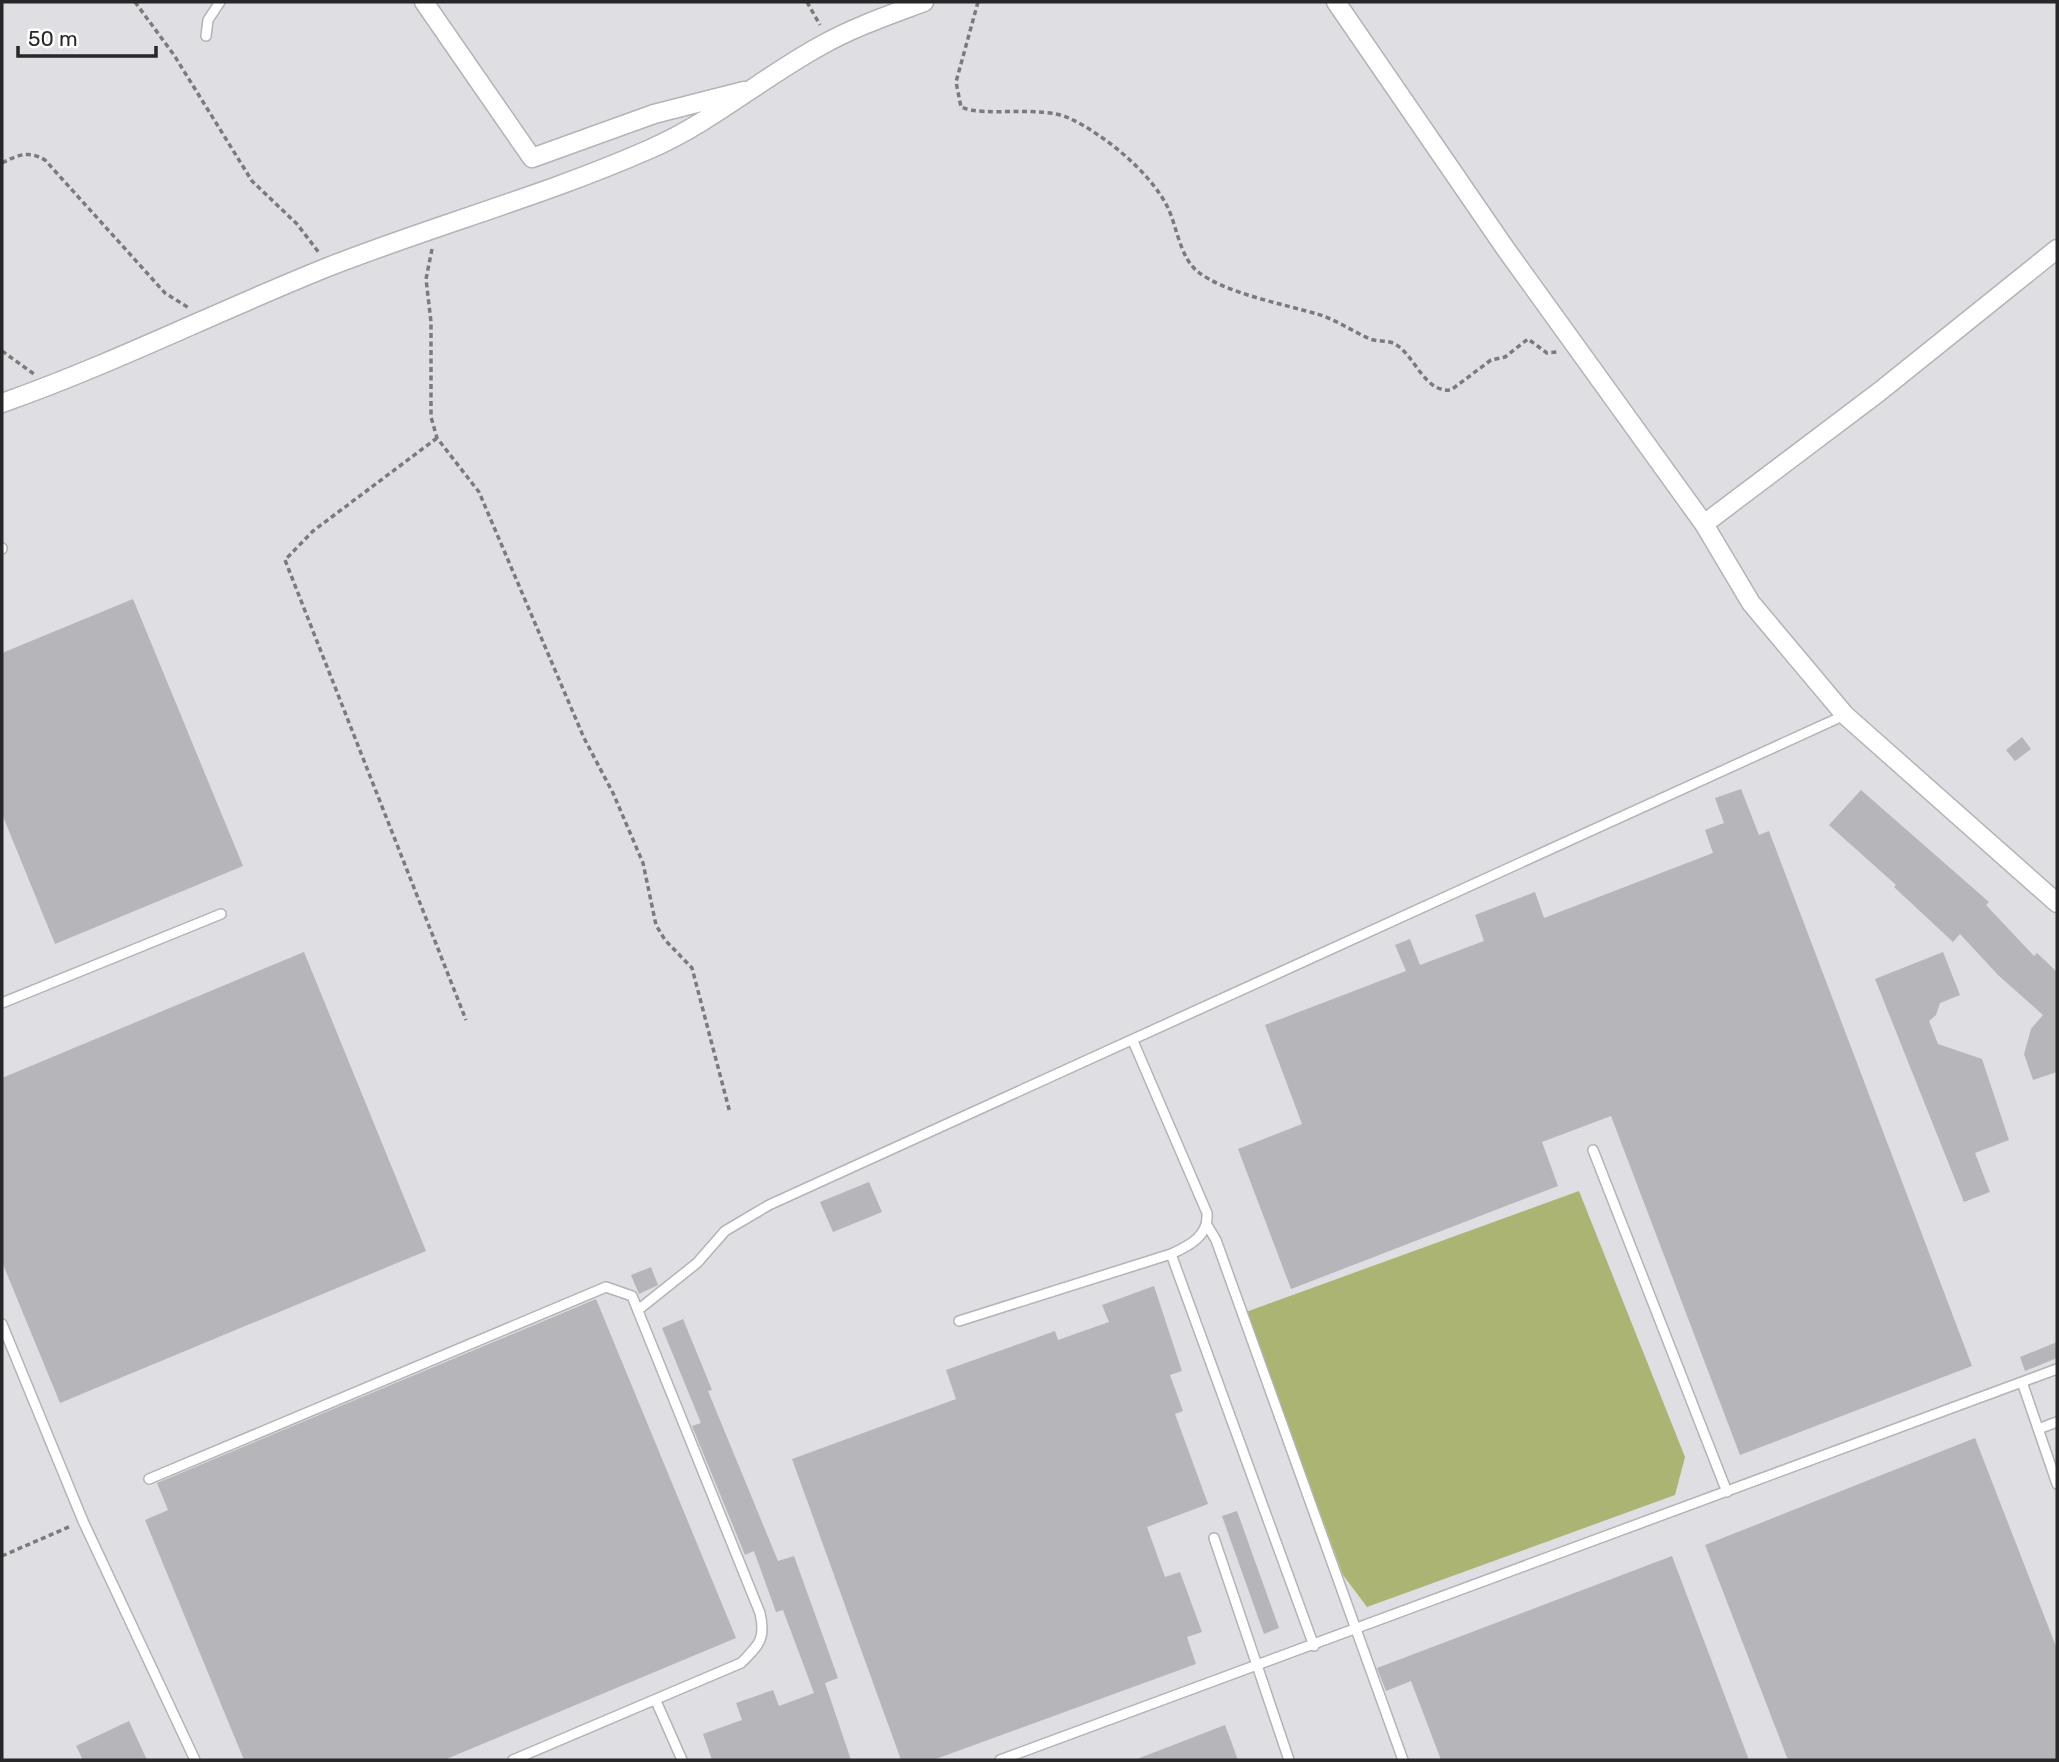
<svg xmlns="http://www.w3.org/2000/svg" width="2059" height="1762" viewBox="0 0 2059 1762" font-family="Rubik,sans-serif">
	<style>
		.green { fill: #acb473 }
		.building { fill: #b5b5ba }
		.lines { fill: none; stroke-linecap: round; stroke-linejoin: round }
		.lane-casing { stroke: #b3b3b8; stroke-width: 12 }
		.street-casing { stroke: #b3b3b8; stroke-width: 21 }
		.path { stroke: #7b7b7e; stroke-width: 3.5; stroke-dasharray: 5 3.5; stroke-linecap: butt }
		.lane { stroke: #fff; stroke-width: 9 }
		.street { stroke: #fff; stroke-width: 18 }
	</style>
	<rect width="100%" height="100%" fill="#dedee3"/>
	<path class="green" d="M1579,1191L1685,1457L1675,1495L1367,1607L1343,1575L1246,1312Z"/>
	<path class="building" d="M133,599L243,866L55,944L2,814V653Z
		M2022,737L2031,749L2015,761L2006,750Z
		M1741,789L1759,835L1769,831L1972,1366L1740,1455L1611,1116L1542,1142L1558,1186L1291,1289L1238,1149L1302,1124L1265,1025L1406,971L1395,945L1410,939L1420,965L1484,941L1475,915L1535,892L1544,918L1713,853L1705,830L1724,823L1715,798Z
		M1861,790L1989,902L1986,905L2034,956L2037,953L2057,972V1072L2033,1080L2024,1054L2031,1029L2043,1015L1998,975L1960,934L1953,942L1894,887L1896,885L1829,825Z
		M304,952L426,1251L60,1403L2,1262V1078Z
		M1943,952L1960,995L1940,1003L1936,1015L1929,1021L1938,1044L1982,1059L2009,1140L1975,1153L1990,1192L1964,1202L1875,979Z
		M869,1182L882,1212L833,1232L820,1202Z
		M651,1267L658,1285L639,1294L631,1275Z
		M1154,1286L1182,1371L1170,1375L1183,1411L1175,1414L1208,1504L1147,1527L1165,1577L1180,1572L1202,1632L1187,1637L1196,1664L933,1760H901L792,1459L956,1399L946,1370L1055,1331L1058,1340L1109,1322L1102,1305Z
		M596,1299L736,1638L444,1760H244L145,1520L168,1510L157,1483Z
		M683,1319L712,1390L708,1391L778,1561L794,1556L838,1678L825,1683L851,1760H712L703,1734L742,1720L736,1703L773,1690L779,1706L814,1693L783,1610L776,1612L754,1551L745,1555L692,1426L701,1423L662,1328Z
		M2057,1342V1358L2025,1371L2020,1357Z
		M1975,1438L2057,1649V1760H1788L1705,1545Z
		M1237,1511L1279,1628L1264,1634L1222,1516Z
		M1672,1556L1749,1760H1441L1411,1681L1386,1691L1377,1668Z
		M129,1721L147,1760H83L76,1746Z
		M1225,1725L1238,1760H1137V1759Z"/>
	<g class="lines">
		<g class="lane-casing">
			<path id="lane" d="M206,36L208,20L220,2
				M2,549V548
				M2,1003L221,914
				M1593,1150L1727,1492
				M1207,1225L1216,1240L1403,1760
				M1171,1254L1314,1646
				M638,1310L697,1263L725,1231L769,1205L1845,715
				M959,1321L1171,1254C1189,1246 1209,1236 1207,1213L1133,1041
				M2,1324L83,1521L195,1760
				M2022,1382L2057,1484
				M2038,1429L2057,1422
				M149,1479L606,1287L632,1296L760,1613C766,1639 759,1645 741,1663L513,1760
				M1214,1538L1289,1760
				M656,1701L682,1760
				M1000,1760L2057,1369"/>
		</g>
		<g class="street-casing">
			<path id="street" d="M424,2L532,158L654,114L744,91
				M1336,2L1505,248L1704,524L1751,603L1845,715L2057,903
				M2,403C113,364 218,311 328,267C435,225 546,195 650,149C712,122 763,77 822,45C854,27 889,15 924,2
				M1704,524L1879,392L2057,249"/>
		</g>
		<path class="path" d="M135,2L174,55L252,181L297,224L320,254
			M807,2L820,25
			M978,2L956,82L961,107C985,118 1041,104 1071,119C1106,136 1151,173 1168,208C1177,227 1180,257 1197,271C1224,293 1283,304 1317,314C1335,319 1352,331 1370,339C1378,342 1388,340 1395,344C1415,355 1424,393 1451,390L1491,360L1505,357L1528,339L1547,353L1557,352
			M2,163C18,155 28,150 45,160L165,293L189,308
			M432,249L426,279L431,322V417L437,438L479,492L584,738L613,793L643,863L656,925L665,940L692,968L730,1113
			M2,351L34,374
			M437,438L313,531L285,560L466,1020
			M2,1556L71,1526"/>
		<use href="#lane" class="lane"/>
		<use href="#street" class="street"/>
	</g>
	<rect width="2059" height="1762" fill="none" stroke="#272729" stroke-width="7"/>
	<path d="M18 46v10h138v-10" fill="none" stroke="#272729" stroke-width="3.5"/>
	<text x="28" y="46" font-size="21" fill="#272729" stroke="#ffffff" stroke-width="5" paint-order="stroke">50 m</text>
</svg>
